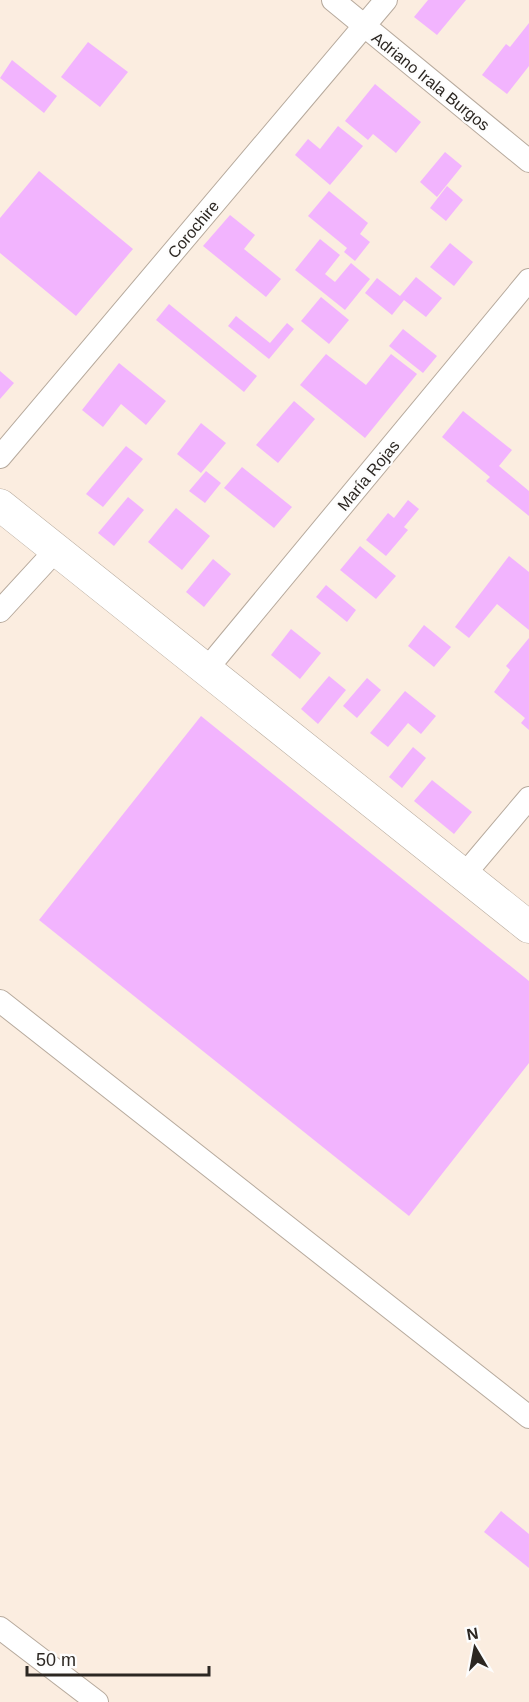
<svg xmlns="http://www.w3.org/2000/svg" width="529" height="1702" viewBox="0 0 529 1702" font-family="Helvetica,sans-serif">
	<style>
		.building { fill: #f2b4fe }
		.lines { fill: none; stroke-linecap: round; stroke-linejoin: round }
		.street-casing { stroke: #b7aa9d; stroke-width: 24 }
		.secondary-casing { stroke: #b7aa9d; stroke-width: 33 }
		.street { stroke: #fff; stroke-width: 22 }
		.secondary { stroke: #fff; stroke-width: 32 }
		.labels { text-anchor: middle; stroke-width: 4.5; stroke-linejoin: round; paint-order: stroke }
		.street-label { font-size: 16px; fill: #2c2722; stroke: #fdfdfd }
	</style>
	<rect width="100%" height="100%" fill="#fbede0"/>
	<path class="building" d="M428,0H466L437,35L414,17Z
		M529,23V66L507,94L482,75L506,44L510,47Z
		M88,42L128,72L100,107L61,77Z
		M12,60L57,96L44,113L0,78Z
		M375,84L421,122L396,153L373,134L368,140L345,121Z
		M338,126L363,146L330,185L295,155L308,139L320,149Z
		M445,152L462,166L437,197L420,182Z
		M39,171L133,249L76,316L0,253V218Z
		M447,186L463,200L446,221L430,208Z
		M329,191L368,223L360,234L370,242L355,261L344,252L347,248L308,216Z
		M230,215L255,235L244,249L281,279L266,297L203,246Z
		M320,239L340,255L325,274L335,282L351,263L370,279L345,310L295,270Z
		M450,243L473,262L454,286L430,267Z
		M416,277L442,298L426,317L404,300L392,315L365,293L377,278L400,296Z
		M321,297L349,320L329,344L301,321Z
		M169,304L257,376L244,392L156,320Z
		M236,316L270,343L287,323L294,329L269,359L228,326Z
		M403,329L437,356L423,373L389,346Z
		M326,354L366,385L391,354L417,374L365,438L300,385Z
		M119,363L166,401L146,425L121,404L103,427L82,410Z
		M0,371L14,383L0,399Z
		M294,401L315,419L278,463L256,445Z
		M463,411L512,450L499,466L529,491V516L486,481L490,477L442,437Z
		M201,423L226,443L201,473L177,454Z
		M126,446L143,459L103,507L86,494Z
		M242,467L292,507L274,528L224,488Z
		M206,471L221,483L205,503L189,491Z
		M128,497L144,510L114,546L98,533Z
		M408,500L419,509L404,527L408,530L386,556L366,540L388,513L394,518Z
		M176,508L210,536L182,570L148,542Z
		M360,546L396,576L376,599L340,570Z
		M509,556L529,572V630L497,604L469,638L455,627Z
		M213,559L231,574L204,607L186,592Z
		M326,585L356,610L347,622L316,597Z
		M424,625L451,647L434,667L408,646Z
		M291,629L321,653L300,679L271,655Z
		M529,638V730L521,723L525,718L494,692L510,670L506,666Z
		M329,676L346,690L318,724L301,709Z
		M367,678L381,690L357,718L343,706Z
		M405,691L436,716L421,734L408,723L388,747L370,733Z
		M201,716L529,981V1063L409,1216L39,920Z
		M413,747L426,758L402,788L389,777Z
		M432,780L472,812L454,834L414,801Z
		M501,1511L529,1534V1568L484,1532Z"/>
	<g class="lines">
		<g class="street-casing">
			<path id="street" d="M333,0L529,161
				M0,457L386,0
				M0,611L56,550
				M206,670L529,280
				M464,875L529,798
				M0,1001L529,1417
				M0,1628L97,1702"/>
		</g>
		<g class="secondary-casing">
			<path id="secondary" d="M0,505L529,927"/>
		</g>
		<use href="#street" class="street"/>
		<use href="#secondary" class="secondary"/>
	</g>
	<g class="labels">
		<g class="street-label">
			<text transform="translate(431 81) rotate(39)" y="6">Adriano Irala Burgos</text>
			<text transform="translate(193 229) rotate(-50)" y="6">Corochire</text>
			<text transform="translate(368 475) rotate(-50)" y="6">María Rojas</text>
		</g>
	</g>
	<g transform="translate(475 1648) rotate(350)" stroke="#fdfdfd" stroke-width="4.5" paint-order="stroke">
	<path d="M0-4.5L10 22L0 15L-10 22Z" fill="#2c2722"/>
	<text y="-9" font-size="16" font-weight="bold" text-anchor="middle" fill="#2c2722">N</text>
	</g>
	<path d="M27 1666v9h182v-9" fill="none" stroke="#2c2722" stroke-width="3"/>
	<text x="36" y="1666" font-size="18" fill="#2c2722" stroke="#fdfdfd" stroke-width="4.5" paint-order="stroke">50 m</text>
</svg>
